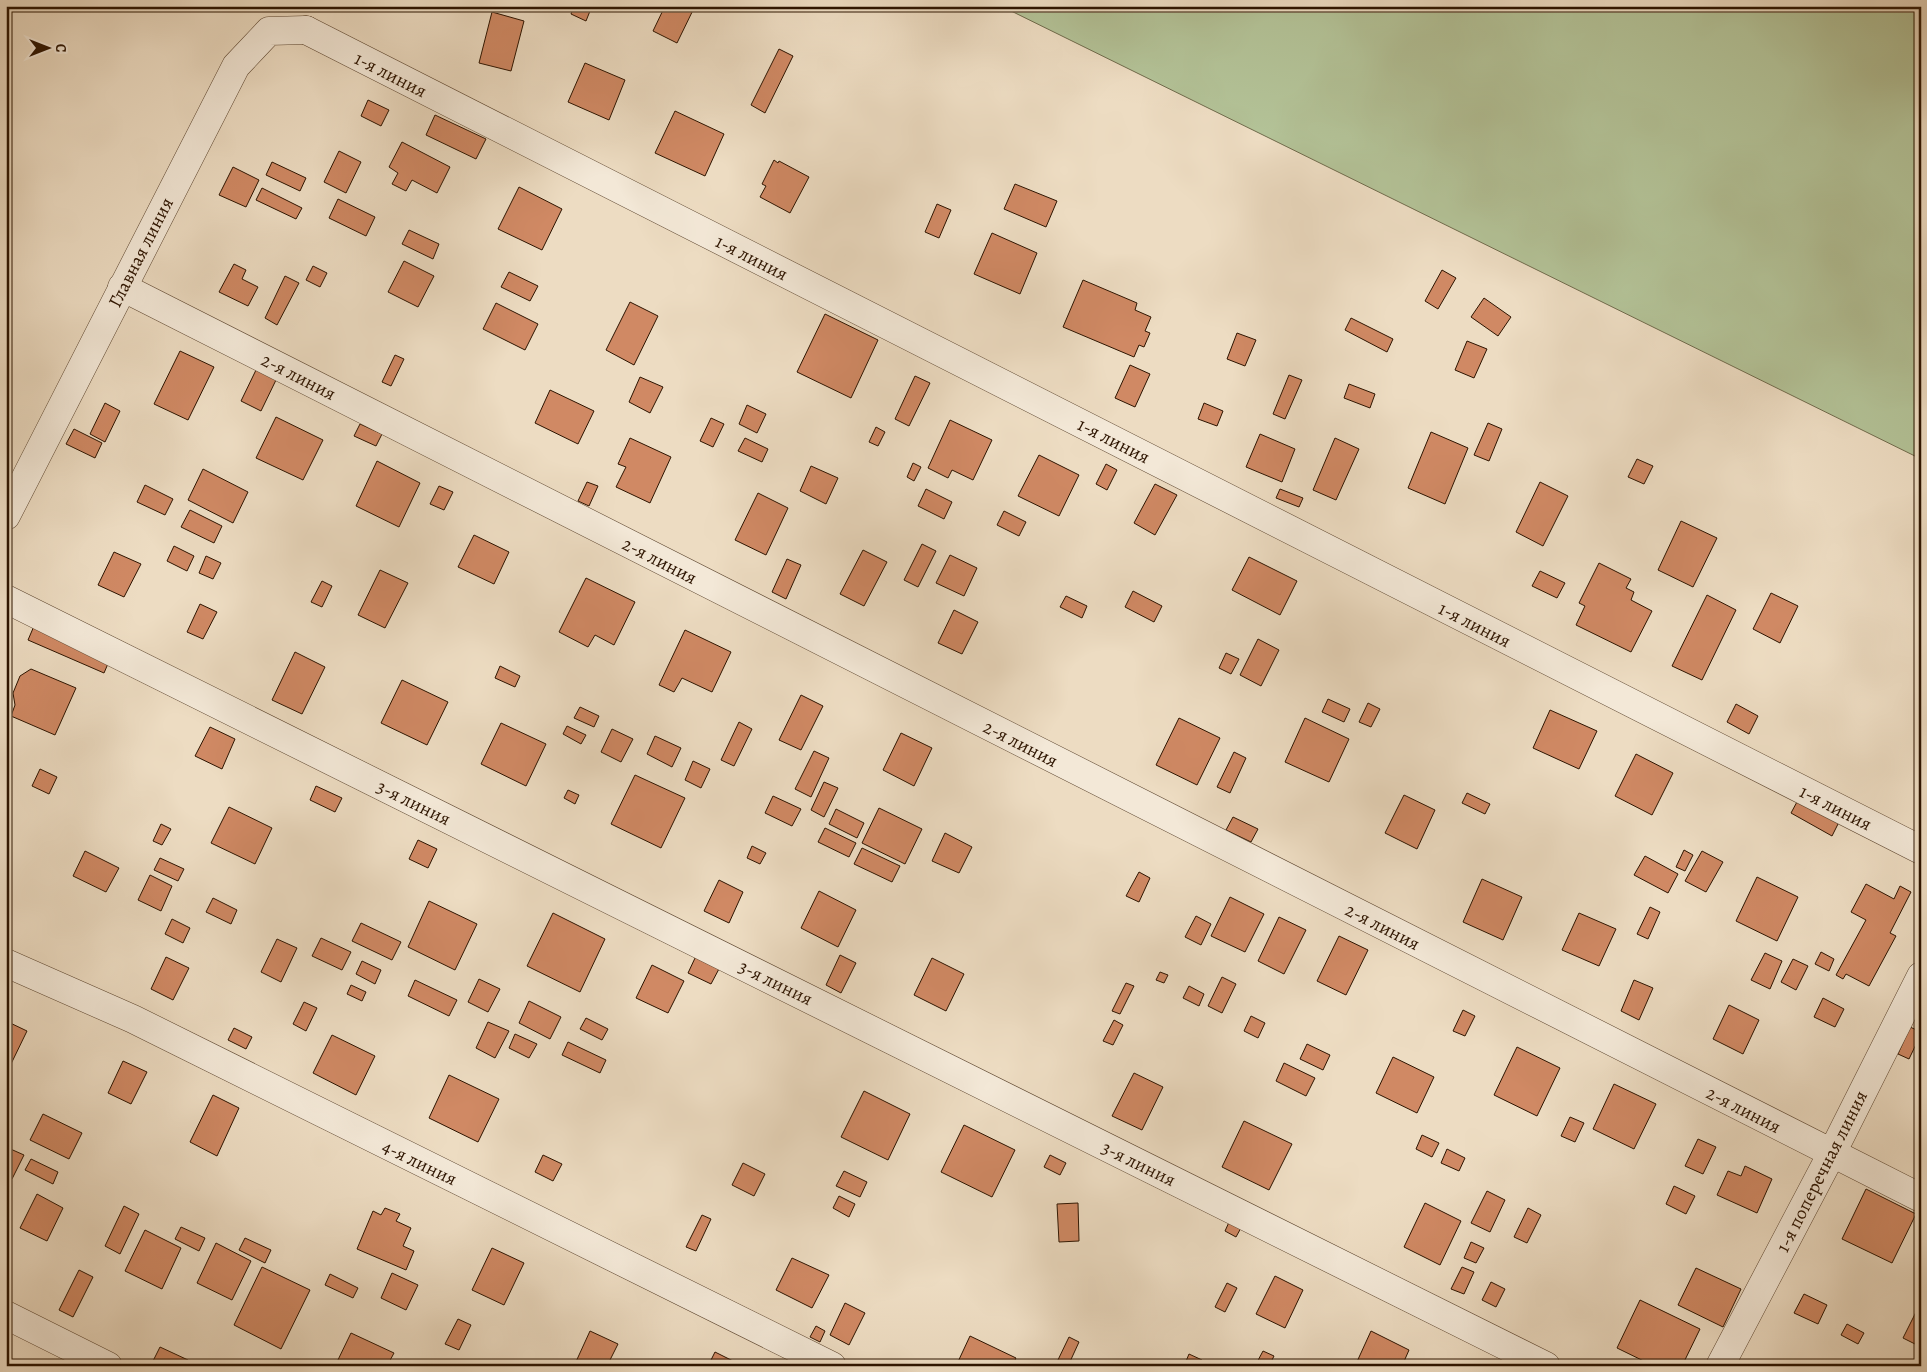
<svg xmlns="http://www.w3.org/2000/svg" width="1927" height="1372" viewBox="0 0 1927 1372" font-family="Alegreya,serif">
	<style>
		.green { fill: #b3c297; stroke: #706b4c }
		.building { fill: #d08964; stroke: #2d1400 }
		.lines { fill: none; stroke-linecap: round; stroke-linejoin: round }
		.minor-casing { stroke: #5d4630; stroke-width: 29 }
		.tertiary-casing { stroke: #5d4630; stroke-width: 29 }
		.minor { stroke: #f3e8d7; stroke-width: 28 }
		.tertiary { stroke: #f3e8d7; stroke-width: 28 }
		.labels { text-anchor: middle; stroke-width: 4; stroke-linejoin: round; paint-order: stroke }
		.street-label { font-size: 19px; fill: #2d1400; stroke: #f3e8d7 }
	</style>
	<rect width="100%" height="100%" fill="#eddcc2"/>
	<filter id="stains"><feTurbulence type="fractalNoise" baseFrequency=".004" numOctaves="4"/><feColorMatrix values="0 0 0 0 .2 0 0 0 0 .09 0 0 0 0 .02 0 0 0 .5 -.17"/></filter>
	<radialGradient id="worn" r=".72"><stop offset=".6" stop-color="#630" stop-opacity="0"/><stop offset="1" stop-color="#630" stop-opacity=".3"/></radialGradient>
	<path class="green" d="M1001,6H1921V459Z"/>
	<path class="building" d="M574,6H592L586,21L571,14Z
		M665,6H695L677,43L653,31Z
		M492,12L524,21L511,71L479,63Z
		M779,49L793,56L765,113L751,105Z
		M585,63L625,80L609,120L568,102Z
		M368,100L389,110L381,126L361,116Z
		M675,111L724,134L705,176L655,153Z
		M435,115L486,139L476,159L426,135Z
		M402,142L450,167L437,193L412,180L406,191L392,184L398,173L389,167Z
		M339,151L361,162L346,193L324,182Z
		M774,160L778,163L779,161L809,177L790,213L760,197L766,186L762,184Z
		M272,162L306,178L300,191L266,175Z
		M233,167L259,180L246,207L219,195Z
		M1015,184L1057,201L1046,227L1004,209Z
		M519,187L562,209L542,250L498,229Z
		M262,188L302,208L296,219L256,200Z
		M338,199L375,217L366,236L329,218Z
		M937,204L951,210L939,238L925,232Z
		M409,230L439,244L433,259L402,244Z
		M992,233L1037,253L1020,294L974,274Z
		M404,261L434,276L418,307L388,292Z
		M234,264L246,270L242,279L258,287L248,306L219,292Z
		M313,266L327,273L320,287L306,280Z
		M1442,270L1456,278L1438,309L1425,301Z
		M509,272L538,286L530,301L501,287Z
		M285,276L299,283L277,325L265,318Z
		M1083,280L1137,303L1135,310L1151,317L1145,331L1150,333L1144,347L1139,345L1134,357L1063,327Z
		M1484,298L1511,317L1498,336L1471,317Z
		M630,302L658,316L634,365L606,350Z
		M496,303L538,324L525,350L483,329Z
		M825,314L878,340L851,398L797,372Z
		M1351,318L1393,339L1387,352L1345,330Z
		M1237,333L1256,340L1245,366L1227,359Z
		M1467,341L1487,349L1474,378L1455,370Z
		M180,351L214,367L188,420L154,404Z
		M395,355L404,359L391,386L382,382Z
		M1130,365L1150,374L1135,407L1115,398Z
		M256,370L276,380L261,411L241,401Z
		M1289,375L1302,380L1285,419L1273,414Z
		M915,376L930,383L909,426L895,419Z
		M640,377L663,387L650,413L629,402Z
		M1349,384L1375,394L1370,408L1344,398Z
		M550,390L594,411L578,444L535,423Z
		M105,403L120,411L105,442L90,434Z
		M1204,403L1223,411L1217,426L1198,419Z
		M747,405L766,414L757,433L739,424Z
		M276,417L323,440L303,480L256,458Z
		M711,418L724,424L713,447L700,441Z
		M950,420L992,440L973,480L952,470L948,478L928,468Z
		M1488,423L1502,429L1489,461L1474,455Z
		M360,424L382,434L376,446L354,436Z
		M876,427L885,432L878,446L869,442Z
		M74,429L102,443L95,458L66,444Z
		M1431,432L1468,448L1445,504L1408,488Z
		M1260,434L1295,449L1282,482L1246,467Z
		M630,438L671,457L650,503L616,487L626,467L618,464Z
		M745,438L768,449L762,462L738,451Z
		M1335,438L1359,449L1336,500L1313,490Z
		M1039,455L1079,475L1059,516L1018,496Z
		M1637,459L1653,466L1644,484L1628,477Z
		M377,461L420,483L399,527L356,506Z
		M913,463L921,467L914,481L907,477Z
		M1106,464L1117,470L1107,490L1096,484Z
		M811,466L838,478L826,504L800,491Z
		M203,469L248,492L233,523L188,500Z
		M587,482L598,486L589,506L578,501Z
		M1540,482L1568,496L1543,546L1516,532Z
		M1155,484L1177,495L1155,535L1134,523Z
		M145,485L173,499L165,515L137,502Z
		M439,486L453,492L444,510L430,504Z
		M926,489L952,502L944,519L918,506Z
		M1280,489L1303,498L1299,507L1276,498Z
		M758,493L788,508L766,555L735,540Z
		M190,510L222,526L214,543L181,527Z
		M1004,511L1026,522L1019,536L997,525Z
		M1681,521L1717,538L1693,587L1658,570Z
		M474,535L509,552L494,584L458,567Z
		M922,544L936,551L918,587L904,580Z
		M174,546L194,556L187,571L167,561Z
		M863,550L887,562L864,606L840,594Z
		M114,552L141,564L124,597L98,585Z
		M950,555L977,568L964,596L936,583Z
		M206,556L221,563L213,579L199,573Z
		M1249,557L1297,581L1280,615L1232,590Z
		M787,559L801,565L786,599L772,592Z
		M1599,563L1631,579L1626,588L1634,592L1631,600L1652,611L1631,652L1576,625L1585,606L1579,603Z
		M380,570L408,583L385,628L358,615Z
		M1540,571L1565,583L1557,598L1532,586Z
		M586,578L635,602L614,645L595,635L588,647L559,632Z
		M322,581L332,586L322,607L311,602Z
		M1133,591L1162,606L1154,622L1125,607Z
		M1771,593L1798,606L1780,643L1753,629Z
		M1707,595L1736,610L1702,680L1672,666Z
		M1066,596L1087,606L1082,618L1060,607Z
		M200,604L217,612L203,639L187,632Z
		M954,610L978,622L962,654L938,643Z
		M34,626L110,659L104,673L28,640Z
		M685,630L731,652L712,692L682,678L674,692L659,685Z
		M1258,639L1279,650L1261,686L1240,675Z
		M295,652L325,667L302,714L272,700Z
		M1226,653L1239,659L1231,674L1219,668Z
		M500,666L520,676L515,687L495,678Z
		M31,669L76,688L55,735L11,716L15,705L13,693L20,676Z
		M402,680L448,702L427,745L381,723Z
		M1921,684V696L1916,693Z
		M801,695L823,706L801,750L779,740Z
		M1328,699L1350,709L1344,722L1322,712Z
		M1368,703L1380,709L1371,727L1359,722Z
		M1736,704L1758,716L1749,734L1727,722Z
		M580,707L599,716L594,727L574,718Z
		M1550,710L1597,731L1579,769L1533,748Z
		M1179,718L1220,738L1197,785L1156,765Z
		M1305,718L1349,739L1329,782L1285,762Z
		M739,722L752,729L734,766L721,760Z
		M501,723L546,744L526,786L481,764Z
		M567,726L586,735L581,744L563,734Z
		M210,727L235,739L222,769L195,756Z
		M612,729L633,739L621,762L601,752Z
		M901,733L932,748L914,786L883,770Z
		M655,736L681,748L672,767L647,754Z
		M814,751L829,758L811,797L795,789Z
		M1234,752L1246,758L1230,793L1217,787Z
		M1636,754L1673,773L1652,815L1615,796Z
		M693,761L710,769L701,788L685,780Z
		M40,769L57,777L49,794L32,786Z
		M635,775L685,798L661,848L611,824Z
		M824,782L838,788L824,817L811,810Z
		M316,786L342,798L335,812L310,800Z
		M568,790L579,795L575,804L564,798Z
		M1467,793L1490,804L1485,814L1462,803Z
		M1404,795L1435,810L1417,849L1385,833Z
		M773,796L801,809L792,826L765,813Z
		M1798,800L1839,822L1832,836L1791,813Z
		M229,807L272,828L255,864L211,843Z
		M879,808L922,829L905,864L862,843Z
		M836,809L864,823L857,838L829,824Z
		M1233,817L1258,829L1251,842L1226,830Z
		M161,824L171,829L162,845L153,841Z
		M825,828L856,843L849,857L818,842Z
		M945,833L972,847L959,873L932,861Z
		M418,840L437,849L428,868L409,859Z
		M752,846L766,853L760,864L747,858Z
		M862,848L900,866L892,882L854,864Z
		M1684,850L1693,855L1685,871L1676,867Z
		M85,851L119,868L106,892L73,876Z
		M1702,851L1723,862L1706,892L1685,881Z
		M1645,856L1678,874L1668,893L1634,875Z
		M160,858L184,869L178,881L154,870Z
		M1139,872L1150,878L1139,902L1126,896Z
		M150,875L172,886L161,911L138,900Z
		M1757,877L1798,897L1777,941L1736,921Z
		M1482,879L1522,897L1503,940L1463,922Z
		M719,880L743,892L729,923L704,911Z
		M1866,884L1894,899L1900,886L1911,892L1890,933L1896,936L1869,986L1846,974L1843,979L1836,975L1866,920L1851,912Z
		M819,891L856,910L838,947L801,928Z
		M1230,897L1264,914L1245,952L1211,936Z
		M213,898L237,910L231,924L206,912Z
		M429,901L477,924L455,970L408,947Z
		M1650,907L1660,912L1648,939L1637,934Z
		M553,913L605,939L580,992L527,966Z
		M1579,913L1616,929L1599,966L1562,950Z
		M1196,916L1211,924L1201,945L1185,937Z
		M1279,917L1306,930L1284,974L1258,961Z
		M172,919L190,928L183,943L165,934Z
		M361,923L401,942L392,960L352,941Z
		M1339,936L1368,950L1346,995L1317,981Z
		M321,938L351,952L342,970L312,956Z
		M277,939L297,948L281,982L261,972Z
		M1821,952L1834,959L1829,971L1815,964Z
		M1765,953L1782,961L1770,989L1751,980Z
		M840,955L856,963L841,993L826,985Z
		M696,956L720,967L711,984L688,973Z
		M166,957L189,968L173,1000L151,989Z
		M932,958L964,974L946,1011L914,995Z
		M1793,959L1808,966L1796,990L1781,982Z
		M362,961L381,970L375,984L356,974Z
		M652,965L684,981L668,1013L636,998Z
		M1160,972L1168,975L1164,983L1156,980Z
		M1222,977L1236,984L1222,1013L1208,1006Z
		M479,979L500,989L488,1012L468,1002Z
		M415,980L457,1000L449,1016L408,996Z
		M1634,980L1653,988L1639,1020L1621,1011Z
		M1126,983L1134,986L1120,1014L1112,1011Z
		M351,985L366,992L362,1001L347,994Z
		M1189,986L1204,994L1199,1006L1183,998Z
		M1823,998L1844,1009L1835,1027L1814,1017Z
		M529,1001L561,1017L550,1039L519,1023Z
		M304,1002L317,1008L306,1031L293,1024Z
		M1729,1005L1759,1020L1743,1054L1713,1039Z
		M1463,1010L1475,1016L1465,1036L1453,1031Z
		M1251,1016L1265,1023L1258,1038L1244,1031Z
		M586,1018L608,1029L602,1040L580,1029Z
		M1114,1020L1123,1025L1113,1045L1103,1041Z
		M6,1021L27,1031L10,1066L6,1064Z
		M488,1022L509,1031L495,1058L476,1048Z
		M1910,1027L1921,1032V1034L1909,1059L1898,1054Z
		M234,1028L252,1037L246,1049L228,1040Z
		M515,1034L537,1044L529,1058L509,1048Z
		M332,1035L375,1056L356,1095L313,1073Z
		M568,1042L606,1060L600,1073L562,1055Z
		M1307,1044L1330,1055L1323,1070L1300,1059Z
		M1517,1047L1560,1068L1537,1116L1494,1095Z
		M1393,1057L1434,1077L1417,1113L1376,1093Z
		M123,1061L147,1072L131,1104L108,1093Z
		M1284,1063L1315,1078L1306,1096L1276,1081Z
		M1134,1073L1163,1087L1142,1130L1112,1116Z
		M449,1075L499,1099L478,1142L429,1118Z
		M1614,1084L1656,1104L1634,1149L1593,1129Z
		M864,1091L910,1114L888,1160L841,1137Z
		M213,1095L239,1108L217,1156L190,1142Z
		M43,1114L82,1133L69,1159L30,1140Z
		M1570,1117L1584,1123L1575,1142L1561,1136Z
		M1244,1121L1292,1144L1269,1190L1222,1167Z
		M964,1125L1015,1150L992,1197L941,1172Z
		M1422,1135L1439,1143L1432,1157L1416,1149Z
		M1698,1139L1716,1147L1703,1174L1685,1166Z
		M6,1147L24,1155L12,1179L6,1177Z
		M1447,1149L1465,1158L1459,1171L1441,1163Z
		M543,1155L562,1164L553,1181L535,1172Z
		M1050,1155L1066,1163L1060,1175L1044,1167Z
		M31,1159L58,1172L53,1184L25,1170Z
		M743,1163L765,1174L754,1196L732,1185Z
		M1745,1166L1772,1179L1757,1213L1717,1195L1728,1171L1741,1176Z
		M844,1171L867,1182L860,1197L836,1186Z
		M1674,1186L1695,1196L1686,1214L1666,1204Z
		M1866,1189L1916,1214L1892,1263L1842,1239Z
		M1487,1191L1505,1200L1490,1232L1471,1223Z
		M37,1194L63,1208L47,1241L20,1228Z
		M839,1196L855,1204L849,1217L833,1208Z
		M1078,1203L1079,1241L1059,1242L1057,1204Z
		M1425,1203L1461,1221L1440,1265L1404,1247Z
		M124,1206L139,1214L120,1254L105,1246Z
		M385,1208L400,1214L396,1221L411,1228L403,1246L414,1251L406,1270L357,1249L373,1211L381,1215Z
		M1528,1208L1541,1215L1527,1243L1514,1237Z
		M702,1215L711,1219L696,1251L686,1247Z
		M1230,1220L1242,1226L1236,1237L1225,1231Z
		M181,1227L205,1238L199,1251L175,1239Z
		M145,1230L181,1248L162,1289L125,1271Z
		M245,1238L271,1250L265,1263L239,1250Z
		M1471,1242L1484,1248L1476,1263L1464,1258Z
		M216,1243L251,1261L232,1300L197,1283Z
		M492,1248L524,1263L504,1305L472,1290Z
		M792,1258L829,1275L812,1308L776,1290Z
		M262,1267L310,1290L281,1349L234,1325Z
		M1462,1267L1474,1272L1464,1294L1451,1289Z
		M1696,1268L1741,1289L1723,1327L1678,1305Z
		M79,1270L93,1277L73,1317L59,1310Z
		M392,1273L418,1285L406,1310L381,1298Z
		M330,1274L358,1288L353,1298L325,1285Z
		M1275,1276L1303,1290L1285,1328L1256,1314Z
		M1491,1282L1505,1289L1496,1307L1482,1300Z
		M1227,1283L1237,1288L1225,1312L1215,1307Z
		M1804,1294L1827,1305L1818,1324L1794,1313Z
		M1640,1300L1700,1329L1682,1366H1654L1617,1348Z
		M845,1303L865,1313L849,1345L830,1335Z
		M1917,1310L1921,1311V1336L1917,1345L1903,1338Z
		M458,1319L471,1325L459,1350L445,1344Z
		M1847,1324L1864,1333L1858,1344L1841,1335Z
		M816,1326L825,1331L820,1342L810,1337Z
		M590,1331L618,1344L607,1366H574Z
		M1371,1331L1409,1350L1402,1366H1355Z
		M351,1333L394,1353L387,1366H335Z
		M970,1336L1016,1358L1012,1366H956Z
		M1069,1337L1079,1342L1068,1366H1060L1056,1364Z
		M160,1347L188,1360L185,1366L151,1365Z
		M1263,1351L1274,1356L1269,1366H1255Z
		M715,1352L743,1366H708Z
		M1189,1354L1202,1360L1199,1366H1184Z"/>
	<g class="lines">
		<g class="minor-casing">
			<path id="minor" d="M306,30L1921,850
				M122,287L1921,1198
				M6,599L1546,1366
				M6,963L133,1019L832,1366
				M6,1315L108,1366
				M1720,1366L1832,1153L1921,976"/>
		</g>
		<g class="tertiary-casing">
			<path id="tertiary" d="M6,516L236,66L269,31L306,30"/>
		</g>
		<use href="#minor" class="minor"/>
		<use href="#tertiary" class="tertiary"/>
	</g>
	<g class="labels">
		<g class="street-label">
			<text transform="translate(391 74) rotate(27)" y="7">1-я линия</text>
			<text transform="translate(140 252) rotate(-63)" y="7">Главная линия</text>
			<text transform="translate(752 257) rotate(27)" y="7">1-я линия</text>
			<text transform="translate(299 376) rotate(27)" y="7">2-я линия</text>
			<text transform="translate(1114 440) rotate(27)" y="7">1-я линия</text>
			<text transform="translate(660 560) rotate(27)" y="7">2-я линия</text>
			<text transform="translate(1475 624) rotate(27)" y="7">1-я линия</text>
			<text transform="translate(1021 743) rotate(27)" y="7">2-я линия</text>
			<text transform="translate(414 802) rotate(26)" y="7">3-я линия</text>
			<text transform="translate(1836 807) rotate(27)" y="7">1-я линия</text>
			<text transform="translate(1383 926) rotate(27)" y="7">2-я линия</text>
			<text transform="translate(776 982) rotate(26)" y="7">3-я линия</text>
			<text transform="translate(1744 1109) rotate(27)" y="7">2-я линия</text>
			<text transform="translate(420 1162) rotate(26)" y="7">4-я линия</text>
			<text transform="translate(1139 1163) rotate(26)" y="7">3-я линия</text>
			<text transform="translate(1821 1171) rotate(-63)" y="7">1-я поперечная линия</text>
		</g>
	</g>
	<rect width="1927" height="1372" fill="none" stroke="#eddcc2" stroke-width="25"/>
	<rect x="8" y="8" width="1912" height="1357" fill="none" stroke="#2d1400" stroke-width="2.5"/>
	<rect x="12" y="12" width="1902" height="1347" fill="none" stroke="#2d1400"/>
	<g transform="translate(48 48) rotate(90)" stroke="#f3e8d7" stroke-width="4" paint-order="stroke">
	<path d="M0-4L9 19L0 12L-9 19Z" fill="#2d1400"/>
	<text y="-8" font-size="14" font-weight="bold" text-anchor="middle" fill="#2d1400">С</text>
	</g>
	<rect width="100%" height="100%" filter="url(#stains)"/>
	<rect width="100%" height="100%" fill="url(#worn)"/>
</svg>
